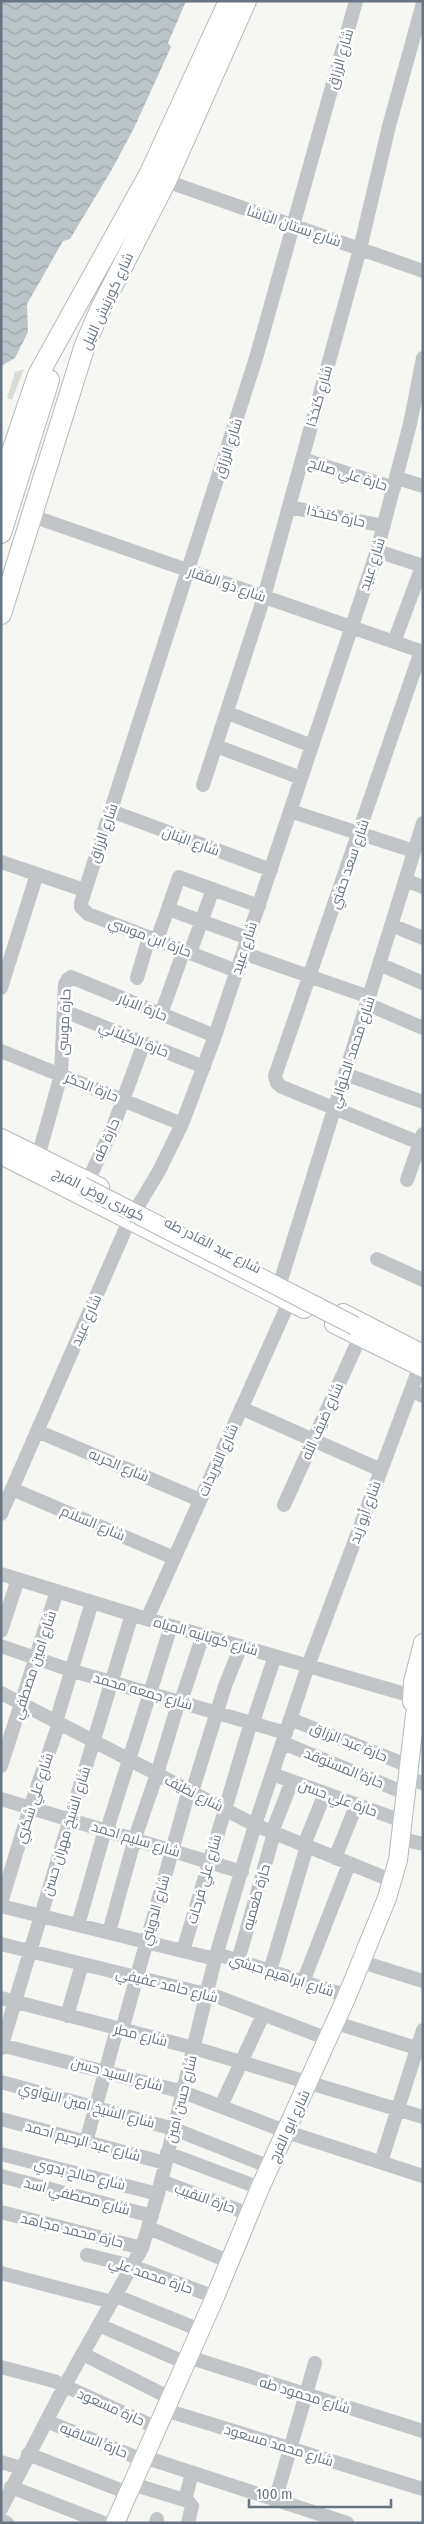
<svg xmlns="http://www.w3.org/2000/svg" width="424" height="2524" viewBox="0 0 424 2524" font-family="'Fira Sans Condensed',Cairo,sans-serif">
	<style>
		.green { fill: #d7ddd4 }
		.water { fill: url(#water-waves) }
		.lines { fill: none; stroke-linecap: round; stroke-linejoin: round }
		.major-casing { stroke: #b5b8bc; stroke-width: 20 }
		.highway-casing { stroke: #b6b9bc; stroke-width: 22 }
		.minor { stroke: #c1c5c8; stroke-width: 14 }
		.major { stroke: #fff; stroke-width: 18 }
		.highway { stroke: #fff; stroke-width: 20 }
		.major-bridge-casing { stroke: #b5b8bc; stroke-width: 20; stroke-linecap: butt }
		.major-bridge { stroke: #fff; stroke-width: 18 }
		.labels { text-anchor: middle; stroke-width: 5; stroke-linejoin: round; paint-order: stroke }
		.street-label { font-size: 14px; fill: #677482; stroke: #fff }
	</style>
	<defs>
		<pattern id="water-waves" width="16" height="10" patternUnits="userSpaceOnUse" patternTransform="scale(1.25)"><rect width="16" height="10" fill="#bbc5c9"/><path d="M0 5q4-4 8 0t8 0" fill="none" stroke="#9ca5a9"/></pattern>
	</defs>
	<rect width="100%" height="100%" fill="#f6f6f3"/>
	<path class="green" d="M24,369L12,400L7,398L15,372Z"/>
	<path class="water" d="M1,1H186L168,43L171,47L134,128L111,171L70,239L63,241L27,304L28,332L15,358L1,366Z"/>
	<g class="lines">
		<g class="major-casing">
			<path id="major" d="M1,1138L100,1187
				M1,1155L304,1309
				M343,1313L423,1354
				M334,1324L423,1368
				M412,1702L413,1682L423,1643
				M115,2523L215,2297L260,2188L347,1996L387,1898L398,1860L415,1715L423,1687"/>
		</g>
		<g class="highway-casing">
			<path id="highway" d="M1,484L38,375L150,173L229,1
				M1,533L49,380
				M1,614L85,345L100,310L166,181L246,1"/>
		</g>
		<path class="minor" d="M166,181L423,271
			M302,459L394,488
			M397,478L423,486
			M289,507L384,526
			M32,516L423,652
			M377,551L423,566
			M394,642L423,564
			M228,713L312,746
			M216,746L301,778
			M203,785L264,597L360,249L389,126L423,3
			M111,811L271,870
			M290,811L414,851
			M1,862L84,890
			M405,880L423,887
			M168,909L248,938
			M391,925L423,938
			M157,940L179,877L259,906
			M190,953L213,889
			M243,953L369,997
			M379,964L423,983
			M237,971L88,914L81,907V903L256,358L356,1
			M137,978L149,937
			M1,988L37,874
			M367,1004L423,1028
			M64,1011L204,1067
			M161,1014L184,950
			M1,1051L182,1124
			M345,1074L423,1102
			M420,1143L282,1087L277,1083L275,1076L421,651
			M38,1157L61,1075L65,984L68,979L71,977L215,1036
			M407,1180L423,1134
			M88,1181L113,1127L144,1043
			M377,1259L423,1280
			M281,1280L423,823
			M411,1390L423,1396
			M241,1408L381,1470
			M37,1431L200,1500
			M12,1489L174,1558
			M284,1505L360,1337
			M1,1514L129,1221L159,1171L182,1124L215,1036L377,551L410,424L423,358
			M1,1574L147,1619L422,1699
			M147,1619L289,1302
			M1,1631L18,1579
			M1,1646L73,1671L286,1733
			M1,1693L255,1825L393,1881
			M181,1701L203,1635
			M290,1719L409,1766
			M56,1722L92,1602
			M253,1722L275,1656
			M283,1743L405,1793
			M1,1766L57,1591
			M272,1774L405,1822
			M407,1778L423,1783
			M192,1792L225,1686L241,1646
			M1,1799L242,1872
			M107,1830L171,1626
			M272,1832L292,1781
			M402,1839L423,1844
			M304,1845L325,1793
			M335,1858L356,1806
			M1,1903L30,1808L59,1723
			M1,1906L215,1959
			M78,1925L105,1830
			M109,1932L135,1838L157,1774L179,1701
			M1,1944L218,1997L328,2039
			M183,1951L251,1722
			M217,1954L347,1996
			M238,1961L274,1833
			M362,1962L423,1981
			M270,1971L307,1846
			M303,1982L349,1864
			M1,1998L194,2048L423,2117
			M67,2016L82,1964
			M336,2023L423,2050
			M122,2030L189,1790
			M1,2045L183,2092L287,2132L423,2176
			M1,2048L132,1614
			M1,2082L174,2129L270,2167
			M221,2106L263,2015
			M1,2119L165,2163
			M86,2142L117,2029
			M167,2153L260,2188
			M1,2154L158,2194
			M381,2162L423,2030
			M1,2176L152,2216
			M161,2181L249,2214
			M1,2212L142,2248
			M149,2228L230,2262
			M87,2255L132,2266L215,2297
			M1,2273L112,2302
			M116,2296L200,2330
			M99,2325L186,2363
			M83,2354L170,2398
			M188,2357L423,2431
			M1,2367L54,2381L157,2428
			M165,2410L423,2489
			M46,2421L143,2460
			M28,2454L128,2493
			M144,2457L347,2523
			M1,2462L21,2468
			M132,2484L188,2501L192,2506L188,2523
			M11,2487L104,2523
			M185,2500L192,2473
			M275,2501L315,2363
			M1,2509L64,2387L142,2248L158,2194L215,1959L255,1825L308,1666L423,1358
			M1,2520L7,2523
			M156,2523L157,2519"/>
		<use href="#major" class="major"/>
		<use href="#highway" class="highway"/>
		<g class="major-bridge-casing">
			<path id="major-bridge" d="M82,1186L355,1326"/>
		</g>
		<use href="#major-bridge" class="major-bridge"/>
	</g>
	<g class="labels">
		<g class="street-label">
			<text transform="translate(340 59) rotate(-74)" y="5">شارع الرزاق</text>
			<text transform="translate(294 226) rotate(19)" y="5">شارع بستان الباشا</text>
			<text transform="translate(107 301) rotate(-65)" y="5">شارع كورنيش النيل</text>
			<text transform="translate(319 396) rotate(-74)" y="5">شارع كتخذا</text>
			<text transform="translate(228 448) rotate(-72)" y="5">شارع الرزاق</text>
			<text transform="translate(348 474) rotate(17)" y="5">حارة علي صالح</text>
			<text transform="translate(336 516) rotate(12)" y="5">حارة كتخذا</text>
			<text transform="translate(372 564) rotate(-72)" y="5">شارع عبيد</text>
			<text transform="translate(227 584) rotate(19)" y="5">شارع ذو الفقار</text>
			<text transform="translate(103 833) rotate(-71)" y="5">شارع الرزاق</text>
			<text transform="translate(191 841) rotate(20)" y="5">شارع البنان</text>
			<text transform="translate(349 864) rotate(-71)" y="5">شارع سعد حفني</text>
			<text transform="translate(150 937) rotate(21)" y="5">حارة ابن موسي</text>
			<text transform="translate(244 948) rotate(-72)" y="5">شارع عبيد</text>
			<text transform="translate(143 1007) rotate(22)" y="5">حارة الابار</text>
			<text transform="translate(64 1022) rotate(-87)" y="5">حارة موسى</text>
			<text transform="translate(134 1039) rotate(22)" y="5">حارة الكيلاني</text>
			<text transform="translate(352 1052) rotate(-72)" y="5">شارع محمد الحلواني</text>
			<text transform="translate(92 1087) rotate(22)" y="5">حارة الحكر</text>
			<text transform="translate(106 1140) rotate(-66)" y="5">حارة طه</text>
			<text transform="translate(99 1194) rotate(27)" y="5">كوبرى روض الفرج</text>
			<text transform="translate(213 1245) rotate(27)" y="5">شارع عبد القادر طه</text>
			<text transform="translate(86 1320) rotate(-66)" y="5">شارع عبيد</text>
			<text transform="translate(322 1421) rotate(-66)" y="5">شارع ضيف الله</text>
			<text transform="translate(218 1460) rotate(-66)" y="5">شارع التبريدات</text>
			<text transform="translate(119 1465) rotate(23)" y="5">شارع الحريه</text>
			<text transform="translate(365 1512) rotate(-70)" y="5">شارع أبو زيد</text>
			<text transform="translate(93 1523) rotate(23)" y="5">شارع السلام</text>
			<text transform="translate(206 1636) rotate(16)" y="5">شارع كوبانيه المياه</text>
			<text transform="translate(34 1665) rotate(-72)" y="5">شارع امين مصطفي</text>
			<text transform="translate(143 1691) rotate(16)" y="5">شارع جمعه محمد</text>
			<text transform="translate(349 1742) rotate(22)" y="5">حارة عبد الرزاق</text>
			<text transform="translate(344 1768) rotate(22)" y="5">حارة المستوقد</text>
			<text transform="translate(194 1793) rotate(27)" y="5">شارع نظيف</text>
			<text transform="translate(34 1798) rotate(-72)" y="5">شارع علي شكري</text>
			<text transform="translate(338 1798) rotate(20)" y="5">حارة علي حسن</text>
			<text transform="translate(66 1831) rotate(-73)" y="5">شارع الشيخ مهران حسن</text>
			<text transform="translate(136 1839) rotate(17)" y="5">شارع سليم احمد</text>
			<text transform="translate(204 1879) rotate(-74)" y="5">شارع علي فرحات</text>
			<text transform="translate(256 1897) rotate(-74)" y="5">حارة طعميه</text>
			<text transform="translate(155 1910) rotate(-74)" y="5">شارع الدويني</text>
			<text transform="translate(282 1975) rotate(18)" y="5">شارع ابراهيم حبشي</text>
			<text transform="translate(167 1985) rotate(14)" y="5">شارع حامد عفيفي</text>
			<text transform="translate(141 2035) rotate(14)" y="5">شارع مطر</text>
			<text transform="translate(117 2074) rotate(15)" y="5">شارع السيد حسن</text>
			<text transform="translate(181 2099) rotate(-76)" y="5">شارع حسن امين</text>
			<text transform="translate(87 2105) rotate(15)" y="5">شارع الشيخ امين النواوي</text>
			<text transform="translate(289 2126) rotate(-65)" y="5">شارع ابو الفرج</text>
			<text transform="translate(83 2141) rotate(15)" y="5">شارع عبد الرحيم احمد</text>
			<text transform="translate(80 2174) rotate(14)" y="5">شارع صالح بدوي</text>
			<text transform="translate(77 2196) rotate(15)" y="5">شارع مصطفي اسد</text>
			<text transform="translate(205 2198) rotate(20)" y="5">حارة النقيب</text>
			<text transform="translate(72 2230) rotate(14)" y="5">حارة محمد مجاهد</text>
			<text transform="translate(151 2275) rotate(19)" y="5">حارة محمد علي</text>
			<text transform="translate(305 2395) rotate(17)" y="5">شارع محمود طه</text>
			<text transform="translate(111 2407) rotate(24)" y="5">حارة مسعود</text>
			<text transform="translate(94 2440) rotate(22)" y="5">حارة الساقيه</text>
			<text transform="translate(279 2445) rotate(17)" y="5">شارع محمد مسعود</text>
		</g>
	</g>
	<rect width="424" height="2524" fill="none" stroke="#677482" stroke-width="5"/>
	<path d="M249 2499v8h142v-8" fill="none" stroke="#677482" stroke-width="2.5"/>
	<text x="256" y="2499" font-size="15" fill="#677482" stroke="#ffffff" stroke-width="4" paint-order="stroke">100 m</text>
</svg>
